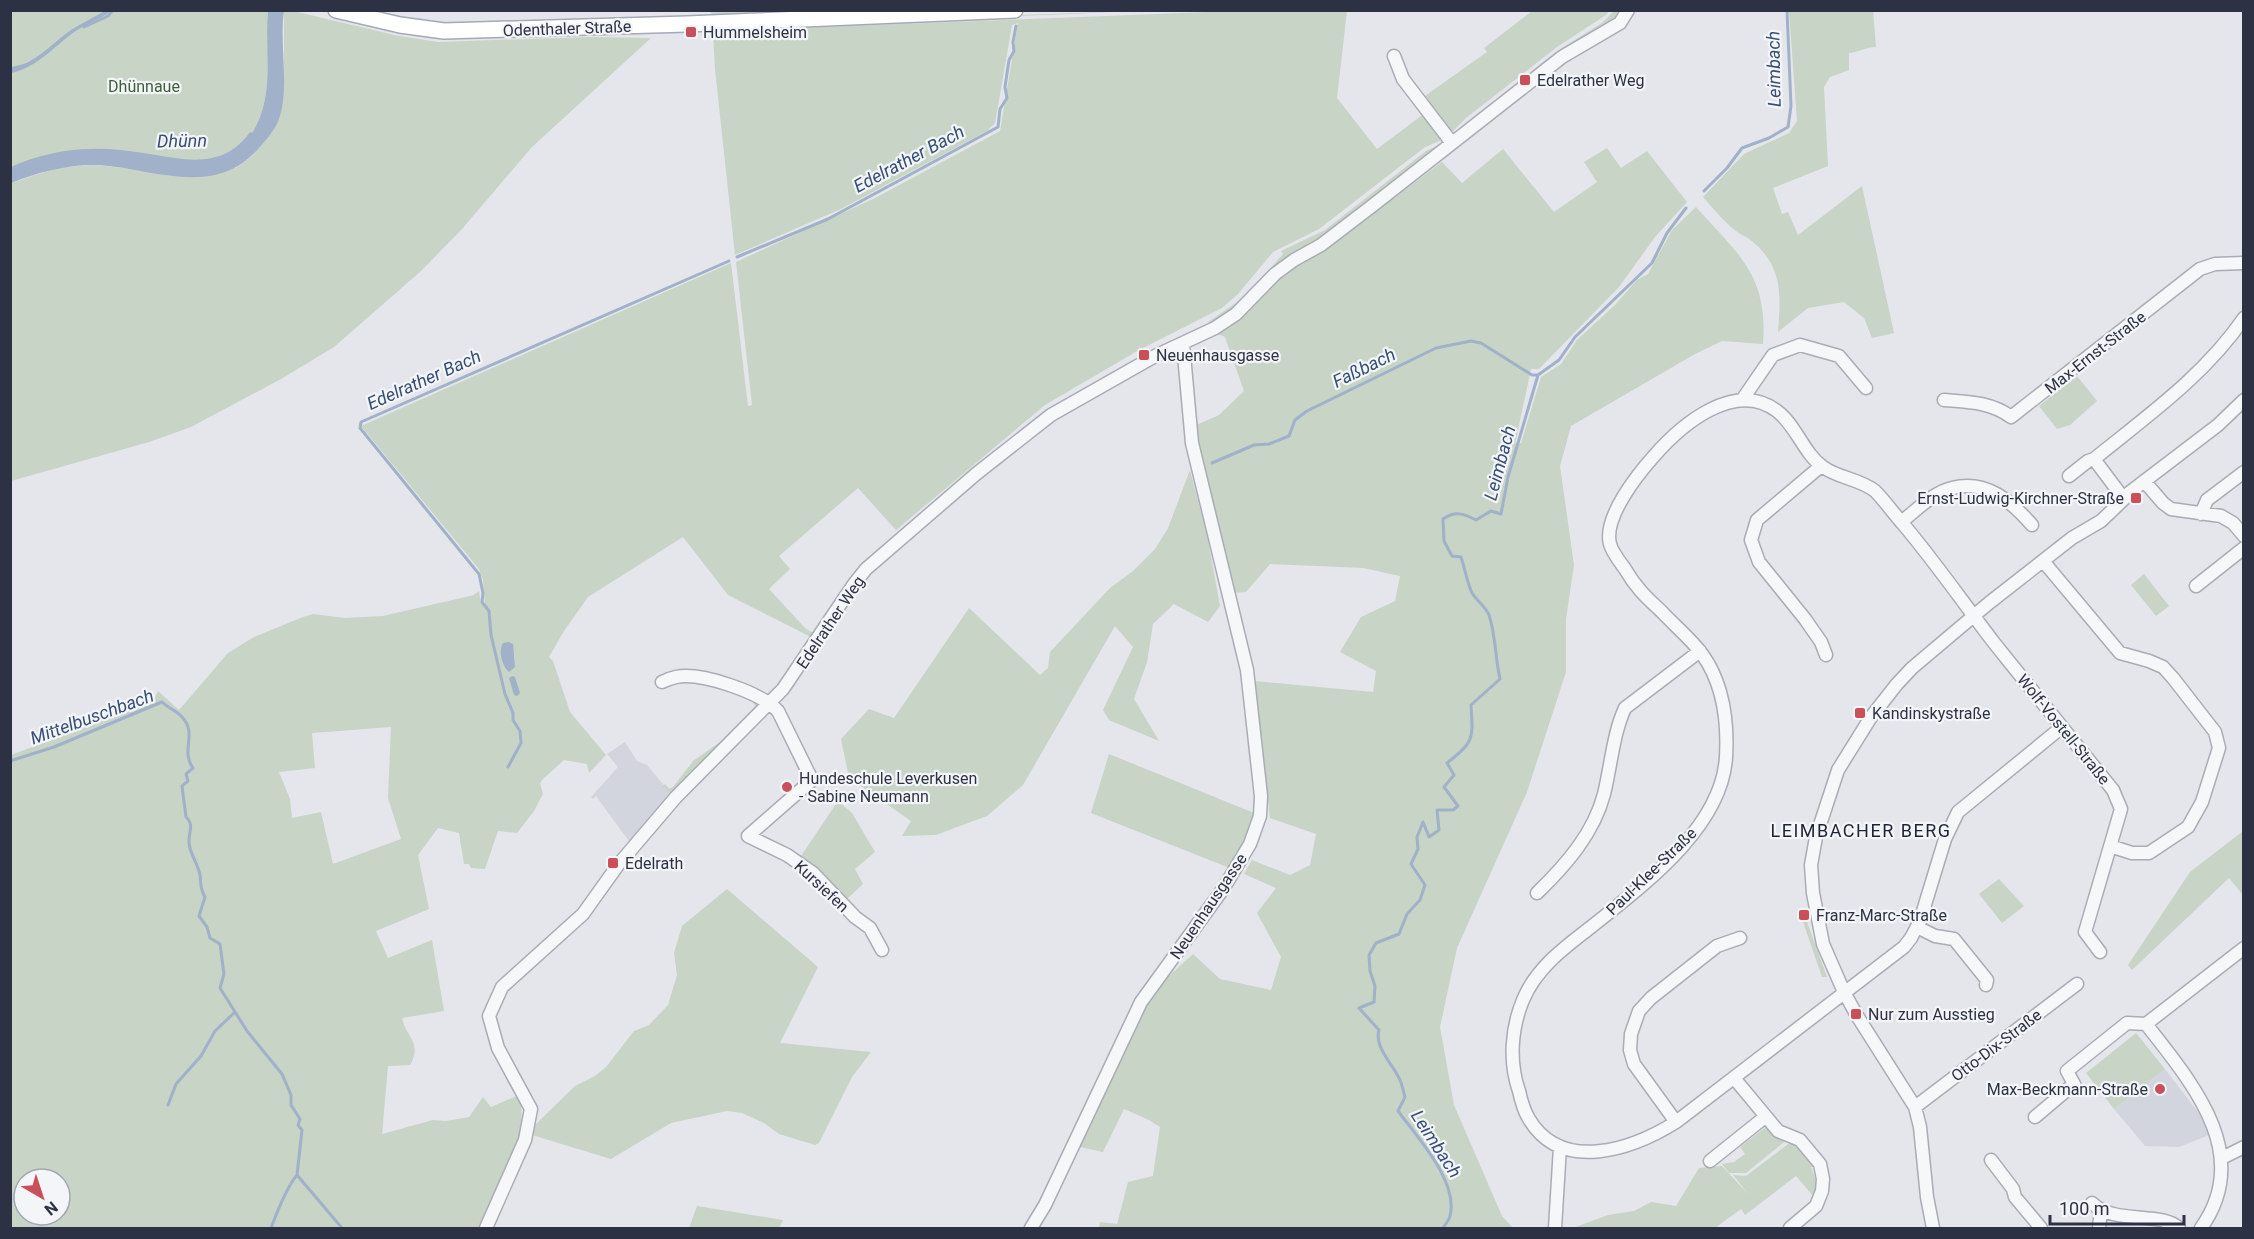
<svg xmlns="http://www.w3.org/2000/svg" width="2254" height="1239" viewBox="0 0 2254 1239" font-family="Roboto,sans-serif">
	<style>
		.built { fill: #d2d5dd }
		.green { fill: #c8d4c5; fill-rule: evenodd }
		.water { fill: #a0b1c9 }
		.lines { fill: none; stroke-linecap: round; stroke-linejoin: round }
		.stream { stroke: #a0b1c9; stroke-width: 3 }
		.minor-casing { stroke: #a9acb5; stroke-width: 15 }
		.major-casing { stroke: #a3a9b6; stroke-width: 18 }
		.minor { stroke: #f6f7f9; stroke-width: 12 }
		.major { stroke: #fff; stroke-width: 15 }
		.poi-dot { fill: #c94f58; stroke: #f3f5f8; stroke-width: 2 }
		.labels { text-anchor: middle; stroke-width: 4.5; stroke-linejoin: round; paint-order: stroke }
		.street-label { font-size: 16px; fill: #2c3243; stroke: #f3f5f8 }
		.poi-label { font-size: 16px; fill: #2c3243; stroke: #f3f5f8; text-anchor: start }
		.park-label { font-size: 16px; fill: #3e5e3a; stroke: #f3f5f8 }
		.water-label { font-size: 18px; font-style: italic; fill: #374e75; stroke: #f3f5f8 }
		.neighbourhood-label { font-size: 18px; letter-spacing: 1.5px; fill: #1e2434; stroke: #f3f5f8 }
	</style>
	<rect width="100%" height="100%" fill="#e4e6eb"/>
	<path class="built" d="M625,742L637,761L647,765L672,795L631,844L596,796L593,799L591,797L618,767L607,754Z
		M2165,1069L2214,1133L2179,1147L2145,1146L2114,1109Z"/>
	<path class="green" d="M1260,10L1347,11L1337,98L1377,149L1425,113L1444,139L1425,147L1319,229L1273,252L1238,294L1222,308L1139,350L1045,405L896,530L858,488L779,556L790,569L769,589L806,629L814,633L811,637L728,595L683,537L588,597L564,631L549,657L553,661L570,712L606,755L589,773L587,764L564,760L543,779L540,783L543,794L534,811L517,833L498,831L485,869L471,868L469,864H464L459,833L438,828L418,855L429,909L376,931L388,958L432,940L444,1011L402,1018C406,1038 423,1042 410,1065L388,1066L382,1134L433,1120L446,1121L469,1117L483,1097L491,1107L519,1095C531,1140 498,1188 479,1228H11V755L153,702L158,691L179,710L228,653L254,637L303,617L313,614L345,618L383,616L474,595L479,591L481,604H485L483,580L479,569L361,426L731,263L748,406L752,405L736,262L875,198L1000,131L1018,23L1012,25L995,123L987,131L841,209L735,255L715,69L713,33L744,30ZM391,727L388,798L401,839L333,864L321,812L292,818L290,799L279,772L315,768L312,733ZM24,1179H60V1215H24Z
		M10,11H268C264,53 276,95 252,133L257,137L210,168L94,157L11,175Z
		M284,11H293L399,36L438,42L589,37L651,38L532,147L462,229L421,271L334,347L281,379L191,427L149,442L11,481V183L61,167L97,165L131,169L236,168L252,156L271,131L284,87Z
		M709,11H828L714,16Z
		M1130,11L1072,14L748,25Z
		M1532,11H1609L1606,15L1557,47L1466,118L1450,134L1422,98L1487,52L1484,48Z
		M1614,11H1618L1615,20L1541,68L1539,65L1562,48L1602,23Z
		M1789,11H1873L1876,47C1866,47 1859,52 1849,53V70L1830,77L1824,87L1828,166L1773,188L1782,214L1788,212L1798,235L1862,186L1894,333L1872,338L1864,318L1844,302L1808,308L1778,332C1781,293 1783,264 1748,238C1744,236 1740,234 1736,231C1724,222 1713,208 1703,197L1744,154L1789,133L1797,121Z
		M1520,80L1522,83L1459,130L1468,121Z
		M1445,142L1239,305L1209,324L1208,322L1246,296L1283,254L1281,251L1325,230L1426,151Z
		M1607,148L1621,168L1647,151L1687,202L1655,237L1619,287L1539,369H1531L1515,444L1521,443L1541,377L1561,364L1577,340L1615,305L1637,280L1648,274L1672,230L1696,207C1739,255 1768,275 1763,344L1722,341L1695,354L1571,426L1560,466L1574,565L1566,619V672L1527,792L1457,948L1440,1027L1454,1105L1502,1216L1513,1228H1099L1100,1222L1117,1224L1128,1182L1153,1176L1160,1127L1149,1120L1124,1109L1103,1152L1080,1147C1099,1097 1123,1036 1154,993C1164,979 1180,966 1193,954L1220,979L1271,990L1281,957L1257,913L1276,888L1244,874L1252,860L1290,875L1310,865L1316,834L1270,818L1254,681L1373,692L1376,671L1340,652L1361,617L1395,601L1400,576L1363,568L1270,564L1246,592L1230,593L1194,426L1219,415L1244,391L1225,337L1218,334L1250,310L1281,277L1332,244L1442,162L1462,183L1503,149L1554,212L1597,182L1584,162Z
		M2077,376L2097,401L2070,425L2057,429L2039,406Z
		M1190,470L1207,535L1220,606L1208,622L1174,604L1153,624L1147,662L1134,699L1159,741L1109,720L1103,710L1133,647L1115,626L1023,785L987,816L936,835L902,836L911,821L849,778L841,739L869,709L894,718L969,608L1040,675L1048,668L1050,652L1110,588L1133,571L1155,549L1168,528Z
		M2144,574L2169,606L2156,616L2131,585Z
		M752,701L761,705L671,794L663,786L665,784L669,789L673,787L693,761L720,742L756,707Z
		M1109,754L1254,813L1252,829L1232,869L1091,813Z
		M838,801L852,813L875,852L855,869L863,884L845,901L799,859Z
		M2243,831V895L2229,878L2132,970L2128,965L2190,872Z
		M1999,879L2024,906L2002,923L1979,894Z
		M727,889L818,967L780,1043L871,1052L852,1077L819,1143L815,1145L779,1134L764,1123L742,1113L727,1111L671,1123L611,1159L532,1135L533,1127L575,1086L595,1076L606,1067L634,1031L649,1025L668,1005L677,975L674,953L682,926Z
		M1802,919H1806L1827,977H1822Z
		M2136,1033L2165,1069L2114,1109L2086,1073Z
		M1766,1127L1776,1135L1788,1139L1746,1173H1729L1722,1164L1734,1162L1745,1154L1740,1147Z
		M1792,1141L1816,1166L1811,1167L1817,1184L1814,1197L1796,1176L1745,1215L1741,1209L1715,1228H1573L1608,1215L1634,1211L1651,1202L1676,1206L1699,1168L1722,1166L1749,1195L1733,1175L1746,1176Z
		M697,1206L783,1220L779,1228H689Z"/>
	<path class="water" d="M105,11H111C99,20 83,25 70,35C51,50 35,68 11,73V69C36,63 51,44 71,30C82,23 94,17 105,11Z
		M268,11H284C279,44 290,87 279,119C276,129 265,141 258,149C215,198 154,169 99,165C69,164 38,172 11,183V167C35,156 64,149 91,149C105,148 122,150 136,152C178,157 220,174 250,132L252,133C276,95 264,52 268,11Z
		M509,642L513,644L515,667L509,672C502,666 498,651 503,643Z
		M512,676L515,677L520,693L517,696L514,695L509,678Z"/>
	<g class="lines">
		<path class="stream" d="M84,27L108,16L113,10
			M10,69L26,65
			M1704,191L1727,168L1742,148L1769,138L1788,127L1791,106L1787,10
			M737,257L828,219L998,127L1000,109L1007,98L1005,87L1009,60L1014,51L1013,42L1016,26
			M1212,463L1254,445L1269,444L1289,436L1295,420L1307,411L1436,348L1471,341L1481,343L1532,375H1538
			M10,761L54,747L162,702C168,708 177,711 182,717C198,734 180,750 193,768L186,774L188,781L182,786L186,817C195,825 188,833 189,843C190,854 198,864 200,875C201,884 200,889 205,897L199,916L207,927L210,938L220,944L224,974L220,988L247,1031L282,1074L291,1095V1105L300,1119L298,1125L302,1130L297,1175L342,1228
			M508,767L521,743L520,731L513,720V713L505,694L491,635L489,611L482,602L483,593L479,574L360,428L361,422L729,261
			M168,1105L176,1084L201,1056L215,1031L234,1013
			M271,1228C277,1212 286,1188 297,1175
			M1443,1228C1445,1225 1449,1220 1450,1216C1459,1182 1417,1137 1398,1111L1405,1097C1403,1091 1402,1083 1399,1078C1392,1063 1374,1047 1379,1030L1359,1008L1374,1002L1375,986L1370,971L1369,955L1376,943L1399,934L1407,914L1420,900L1425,885L1411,864L1418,849L1417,837L1423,822L1429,837L1439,830L1437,810H1453L1458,806L1444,787L1454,775L1447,763C1475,741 1473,739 1471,705L1500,679C1495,657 1496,636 1489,615C1486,607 1477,601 1472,593C1467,582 1465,569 1461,557L1452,556L1444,541L1443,519C1455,511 1463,513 1476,520L1491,511L1501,514L1508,477L1538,375L1559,360L1575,337L1652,263L1667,233L1686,208"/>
		<g class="minor-casing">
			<path id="minor" d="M1394,56L1403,79L1452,143
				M1742,400L1773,355L1800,345L1839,356L1866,388
				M1944,400C1968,402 1991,402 2011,417L2200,269L2215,264L2244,263
				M1821,466L1757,520L1751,540L1759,562L1805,619L1821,642L1826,655
				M2069,476L2088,461L2094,459
				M2145,482L2163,503L2171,509L2221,516L2233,523L2244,536
				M2124,499L2094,459C2147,416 2204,376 2244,318
				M2117,502L2218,425L2244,400
				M2201,514L2207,500L2244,472
				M1901,522C1916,511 1933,492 1952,488C1986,479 2011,501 2032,525
				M2043,561L2120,653L2149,661L2163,667L2173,678L2215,732L2219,748L2202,802L2188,827L2149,853H2132L2110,846
				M2196,586L2244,548
				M662,682C666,680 671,678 676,677C701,672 760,692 778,711L812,780L748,836L787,855L813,873L855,917L870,928L882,950
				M2062,727L1958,812L1945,839L1920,921L1911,938L1904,947L1676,1122C1633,1149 1562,1174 1529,1119C1524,1111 1521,1100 1519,1091C1509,1062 1511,1029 1523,1000C1536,968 1565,947 1591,927C1642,886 1722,828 1726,757C1728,722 1723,683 1702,654C1691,639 1675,626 1662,612C1646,597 1636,588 1625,569C1620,562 1612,552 1610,544C1603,518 1637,475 1654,456C1681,425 1735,379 1777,411C1796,425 1804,454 1823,467C1838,478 1860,479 1875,491C1885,501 1894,514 1903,524C1936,563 1964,604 1995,644L2007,659L2113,790L2121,809L2085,932L2100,952
				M1537,893C1566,865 1594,833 1604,794C1611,766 1613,734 1625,708L1700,651
				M1917,927L1935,936L1954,939L1987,980L1986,985
				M2146,1024C2192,1083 2254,1154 2201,1228
				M2146,1024L2244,948
				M1734,1078L1778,1131L1800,1140L1820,1164L1823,1179L1822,1191L1816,1206L1790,1228
				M1915,1107L2077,984
				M2035,1117L2074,1084L2067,1071L2127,1023L2146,1024
				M1676,1122L1634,1064L1630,1050L1631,1034L1639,1011L1651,998L1717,946L1740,938
				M2226,1156L2244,1147
				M1991,1160L2013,1189L2015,1197L2041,1228
				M1710,1161L1765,1117
				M2092,1203C2114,1225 2161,1211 2179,1228
				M486,1228L525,1140L531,1109L498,1048L489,1016L502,987L583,914L618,865L676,797L783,689L854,584L866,569L976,474L1051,415L1155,356L1215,328L1236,314L1275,274L1294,260L1321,245L1372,206L1562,57L1620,23L1628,10
				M1031,1228L1045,1205L1141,1002L1223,889L1250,844L1260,816L1261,796L1247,670L1192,443L1183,344
				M1555,1228L1560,1147
				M1933,1228L1927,1197L1920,1127L1915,1107L1856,1014L1844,992L1823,944L1813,893L1811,865L1816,837L1838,770L1871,717L1897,684L1912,668L1989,603L2072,538L2101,521L2124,499
				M2099,1228L2101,1210"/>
		</g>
		<g class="major-casing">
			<path id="major" d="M336,10L400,25L444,31L687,24L1015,10"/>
		</g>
		<use href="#minor" class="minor"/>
		<use href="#major" class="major"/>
	</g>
	<g class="poi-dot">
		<rect x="685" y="26" width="12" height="12" rx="3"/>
		<rect x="1519" y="74" width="12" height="12" rx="3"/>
		<rect x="1138" y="349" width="12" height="12" rx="3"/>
		<rect x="2130" y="492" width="12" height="12" rx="3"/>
		<rect x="1854" y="707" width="12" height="12" rx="3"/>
		<circle cx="787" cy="787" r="6"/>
		<rect x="607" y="857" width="12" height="12" rx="3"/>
		<rect x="1798" y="909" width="12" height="12" rx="3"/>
		<rect x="1850" y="1008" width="12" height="12" rx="3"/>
		<circle cx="2160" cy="1089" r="6"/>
	</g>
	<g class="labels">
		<g class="street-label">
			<text transform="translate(567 28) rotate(-2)" y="6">Odenthaler Straße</text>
			<text transform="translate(2095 352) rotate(-38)" y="6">Max-Ernst-Straße</text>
			<text transform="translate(830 622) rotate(-56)" y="6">Edelrather Weg</text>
			<text transform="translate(2064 729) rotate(51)" y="6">Wolf-Vostell-Straße</text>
			<text transform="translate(1651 871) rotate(-44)" y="6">Paul-Klee-Straße</text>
			<text transform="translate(822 886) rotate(43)" y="6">Kursiefen</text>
			<text transform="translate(1208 906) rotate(-56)" y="6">Neuenhausgasse</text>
			<text transform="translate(1996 1045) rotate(-37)" y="6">Otto-Dix-Straße</text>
		</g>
		<g class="poi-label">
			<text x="703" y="38">Hummelsheim</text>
			<text x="1537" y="86">Edelrather Weg</text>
			<text x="1156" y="361">Neuenhausgasse</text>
			<text x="2124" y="504" text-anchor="end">Ernst-Ludwig-Kirchner-Straße</text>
			<text x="1872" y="719">Kandinskystraße</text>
			<text x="799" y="784">Hundeschule Leverkusen<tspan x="799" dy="18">- Sabine Neumann</tspan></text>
			<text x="625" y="869">Edelrath</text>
			<text x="1816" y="921">Franz-Marc-Straße</text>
			<text x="1868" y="1020">Nur zum Ausstieg</text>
			<text x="2148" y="1095" text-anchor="end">Max-Beckmann-Straße</text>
		</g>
		<g class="park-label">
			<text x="144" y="92">Dhünnaue</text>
		</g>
		<g class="water-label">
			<text transform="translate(1774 69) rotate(-91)" y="6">Leimbach</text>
			<text transform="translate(182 141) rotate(-1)" y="6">Dhünn</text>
			<text transform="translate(909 159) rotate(-28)" y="6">Edelrather Bach</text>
			<text transform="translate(1364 368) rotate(-26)" y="6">Faßbach</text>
			<text transform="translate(424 380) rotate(-24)" y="6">Edelrather Bach</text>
			<text transform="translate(1500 463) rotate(-75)" y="6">Leimbach</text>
			<text transform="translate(92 717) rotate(-20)" y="6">Mittelbuschbach</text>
			<text transform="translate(1436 1144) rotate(57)" y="6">Leimbach</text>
		</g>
		<g class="neighbourhood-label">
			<text x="1861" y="837">LEIMBACHER BERG</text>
		</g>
	</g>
	<rect width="2254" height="1239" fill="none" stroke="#2c3243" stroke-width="24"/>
	<g transform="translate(42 1197) rotate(141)"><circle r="28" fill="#f3f5f8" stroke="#a3a7b0" stroke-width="1.5"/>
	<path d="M0-4.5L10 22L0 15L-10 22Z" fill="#c94f58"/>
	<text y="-9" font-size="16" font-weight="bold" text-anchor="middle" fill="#2c3243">N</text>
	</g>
	<path d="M2050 1215v9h134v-9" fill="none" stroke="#2c3243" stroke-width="3"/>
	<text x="2059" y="1215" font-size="18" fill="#2c3243" stroke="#f3f5f8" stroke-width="4.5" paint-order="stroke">100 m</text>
</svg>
